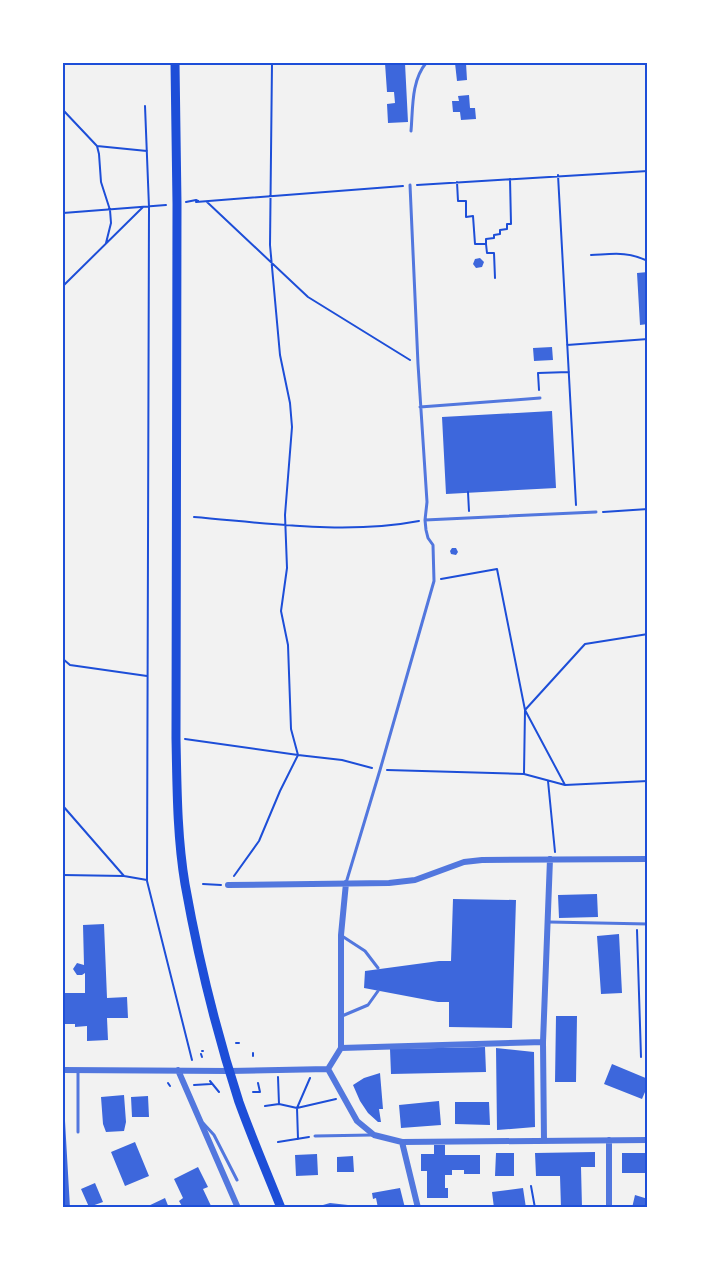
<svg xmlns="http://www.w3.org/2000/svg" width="711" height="1271" viewBox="0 0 711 1271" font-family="Arial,sans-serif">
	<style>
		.building { fill: #3d67dc }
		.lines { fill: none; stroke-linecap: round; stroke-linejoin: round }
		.path { stroke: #1d4ed8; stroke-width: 2 }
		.service { stroke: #5277de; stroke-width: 3 }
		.minor { stroke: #5277de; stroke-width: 6 }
		.secondary { stroke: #1d4ed8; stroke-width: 9 }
		.neatline { fill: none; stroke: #1d4ed8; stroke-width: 2 }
	</style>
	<rect width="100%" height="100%" fill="#f2f2f2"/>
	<path class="building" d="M385,63H405L408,122L388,123L387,104L395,103L394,92H387Z
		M455,63H466L467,80L457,81Z
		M469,95L470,108H475L476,119L461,120L460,112H453L452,101H459L458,96Z
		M480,258L484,262L482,267L476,268L473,264L475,259Z
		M648,272V324L640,325L637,273Z
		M552,347L553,360L534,361L533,348Z
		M552,411L556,488L446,494L442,417Z
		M452,548H456L458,552L456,555L451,554L450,551Z
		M597,894L598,917L559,918L558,895Z
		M453,899L516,900L512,1028L449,1027V1002H438L364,988L365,971L439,961H451Z
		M104,924L107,998L127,997L128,1018H107L108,1040L87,1041V1026L75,1027V1024H63V993H85V973L82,975H77L73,969L77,963L84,965L83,925Z
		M619,934L622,993L601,994L597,936Z
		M556,1016H577L576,1082H555Z
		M485,1047L486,1072L391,1074L390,1049Z
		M496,1048L534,1052L535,1127L497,1130Z
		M612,1064L648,1079V1085L642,1099L604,1084Z
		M380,1073L383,1109H379L381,1122H378L368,1113L360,1101L353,1085L364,1078Z
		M124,1095L126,1122L124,1131L106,1132L103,1124L101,1097Z
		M148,1096L149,1117H132L131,1097Z
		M439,1101L441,1125L401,1128L399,1105Z
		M455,1102H489L490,1125L455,1124Z
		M63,1121H65L70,1208H63Z
		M135,1142L149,1176L125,1186L111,1152Z
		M434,1145H445V1155H480V1174H464V1170H452V1175H445V1188H448V1198H427V1171H421V1154H434Z
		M595,1152V1167H581L582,1208H561L560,1176H536L535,1153Z
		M496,1153H514V1176H495Z
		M622,1153H648V1173H622Z
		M317,1154L318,1175L296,1176L295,1155Z
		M353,1156L354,1172H337V1157Z
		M198,1167L208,1187L203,1189L212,1208H183L179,1201L183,1198L174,1179Z
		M95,1183L103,1202L89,1207L81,1189Z
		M400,1188L405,1208H378L376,1198L373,1199L372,1193Z
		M523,1188L526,1208H494L492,1192Z
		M635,1195L648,1199V1208H632Z
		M165,1198L169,1208H144Z
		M330,1203L348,1205L349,1208H316V1207Z
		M438,1205H455V1208H438Z"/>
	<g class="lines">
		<path class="path" d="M272,63L270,245L280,355L290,403L292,427L285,515L287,568L281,611L288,645L291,729L298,755L342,760L372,768
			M145,106L149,207L147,881L192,1060
			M63,110L97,146L99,154L101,182L110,210L111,223L106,243
			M97,146L147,151
			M558,175L576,505
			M457,182L458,201H466V217L473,216L475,244H486V239L494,238V235L500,234V230L507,229V224H511L510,179
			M417,185L648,171
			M186,202L196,200L198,201
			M196,202L403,186
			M207,202L308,297L410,360
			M63,213L166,205
			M486,244L487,253H494L495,278
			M591,255C613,254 627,251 648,261
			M63,286L143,207
			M567,345L648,339
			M539,390L538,373L569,372
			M468,492L469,511
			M603,512L648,509
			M194,517C267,523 346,535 419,521
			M441,579L497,569L525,710L565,785
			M63,659L70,665L147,676
			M185,739L298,755L280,791L259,841L234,876
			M387,770L524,774L565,785L648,781
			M524,773L525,710L585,644L648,634
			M548,781L555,852
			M63,806L124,876
			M63,875L124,876L147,880
			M203,884L221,885
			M637,930L641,1057
			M236,1043H239
			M202,1051H203
			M253,1053V1056
			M201,1054L202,1057
			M278,1077L279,1104
			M210,1081L219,1092
			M168,1083L170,1086
			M194,1085L211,1084
			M253,1092H260L258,1083
			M265,1106L279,1104L297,1108L336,1099
			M298,1139L297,1108L310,1078
			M278,1142L309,1137
			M531,1186L535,1208"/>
		<path class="service" d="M411,131C413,109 411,81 426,63
			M420,407L540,398
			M425,520L596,512
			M346,883L380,770L434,581L433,545L428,538L426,530L425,520L427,502L418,364L410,185
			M549,922L648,924
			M342,936L365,951L378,968
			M342,1016L368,1005L378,991
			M78,1072V1132
			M203,1123L214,1135L237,1180
			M315,1136L372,1135"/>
		<path class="minor" d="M228,885L389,883L415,880L464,862L482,860L648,859
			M341,1048L543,1042
			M328,1069L357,1121L374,1135L402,1142L648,1140
			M328,1069L341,1048V935L346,883
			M63,1070L229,1071L328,1069
			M178,1070L238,1208
			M544,1141L543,1042L550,859
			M402,1142L418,1208
			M609,1208V1140"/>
		<path class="secondary" d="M175,63L177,204L176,738C177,787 177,836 185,884C198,957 216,1031 239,1102C252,1138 267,1173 281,1208"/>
	</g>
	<rect width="711" height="1271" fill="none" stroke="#ffffff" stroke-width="129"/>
	<rect x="64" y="64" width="582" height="1142" class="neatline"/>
</svg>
